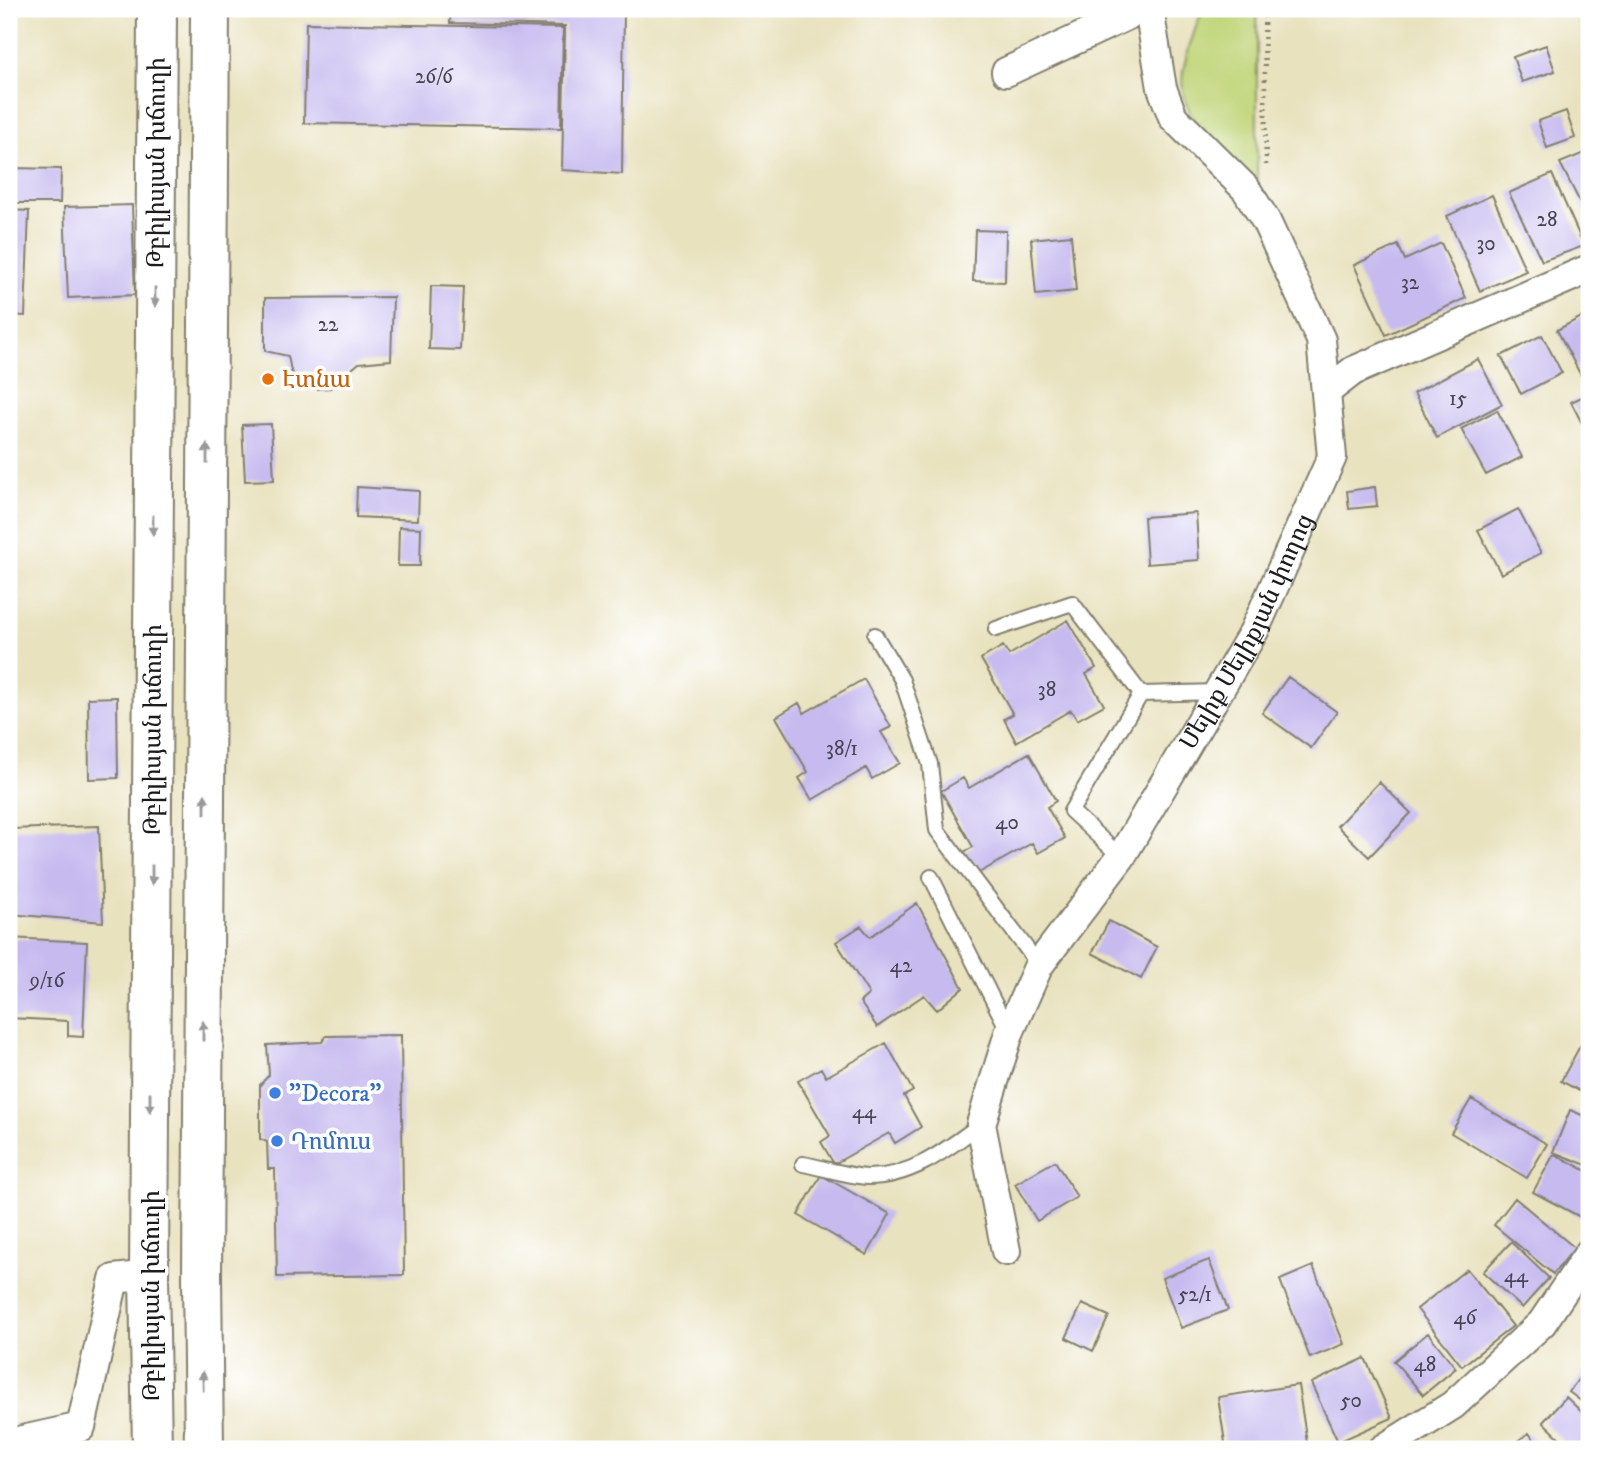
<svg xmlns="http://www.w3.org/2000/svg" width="1598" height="1458" viewBox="0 0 1598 1458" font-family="'IM FELL DW Pica','Noto Serif Armenian',serif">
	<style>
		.green { fill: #bfd477; stroke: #6e784a; stroke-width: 2 }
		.building { fill: #c6baef }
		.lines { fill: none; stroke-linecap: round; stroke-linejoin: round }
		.service-casing { stroke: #827f6e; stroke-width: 18 }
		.minor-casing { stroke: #827f6e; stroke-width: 32 }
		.primary-casing { stroke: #827f6e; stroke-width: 42 }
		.path { stroke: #827f6e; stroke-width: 4.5; stroke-dasharray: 2 5; stroke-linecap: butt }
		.service { stroke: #fff; stroke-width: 14 }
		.minor { stroke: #fff; stroke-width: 28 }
		.primary { stroke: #fff; stroke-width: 38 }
		.oneway { fill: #999 }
		.food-dot { fill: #e8710a; stroke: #fff; stroke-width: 2.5 }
		.shop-dot { fill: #3f7fe0; stroke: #fff; stroke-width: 2.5 }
		.labels { text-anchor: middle; stroke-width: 7; stroke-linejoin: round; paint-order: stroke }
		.number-label { font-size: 21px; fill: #464451 }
		.street-label { font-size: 24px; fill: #1c1c1c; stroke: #fff }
		.food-label { font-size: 24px; fill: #c56008; stroke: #fff; text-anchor: start }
		.shop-label { font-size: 24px; fill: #366cbe; stroke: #fff; text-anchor: start }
	</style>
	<rect width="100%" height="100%" fill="#fff"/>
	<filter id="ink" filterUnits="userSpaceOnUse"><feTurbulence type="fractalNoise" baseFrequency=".0143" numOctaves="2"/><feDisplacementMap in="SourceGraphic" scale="14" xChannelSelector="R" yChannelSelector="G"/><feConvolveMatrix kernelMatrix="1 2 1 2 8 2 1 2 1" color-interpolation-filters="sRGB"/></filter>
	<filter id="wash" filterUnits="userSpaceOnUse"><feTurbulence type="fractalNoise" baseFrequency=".00686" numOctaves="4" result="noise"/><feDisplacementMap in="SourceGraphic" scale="28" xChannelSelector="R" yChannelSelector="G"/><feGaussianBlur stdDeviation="1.57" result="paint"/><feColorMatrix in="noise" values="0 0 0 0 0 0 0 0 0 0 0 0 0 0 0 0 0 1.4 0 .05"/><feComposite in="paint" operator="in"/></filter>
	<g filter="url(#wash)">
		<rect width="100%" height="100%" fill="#e9e2bf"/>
		<path class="green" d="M1207,9H1256L1257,12V185C1227,155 1175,120 1183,72C1186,52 1195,30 1202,11Z"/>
		<g id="blocks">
			<path class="building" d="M451,9H624L622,174L562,170L565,26L450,23Z
				M306,23L563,28L561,128L304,123Z
				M1546,45L1555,71L1522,82L1513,57Z
				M1566,111L1575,138L1547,148L1538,121Z
				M1589,151V220L1560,163Z
				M9,168L61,169L60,203H9Z
				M1552,174L1584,246L1542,261L1509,193Z
				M1492,195L1526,271L1480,291L1447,216Z
				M132,205L135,295L68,298L64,207Z
				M9,210L29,211L25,316L9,315Z
				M975,230L1006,231L1005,282L973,281Z
				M1071,235L1076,291L1036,295L1031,239Z
				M1441,243L1466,298L1386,335L1354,265L1398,245L1405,260Z
				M431,286L463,287L460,350L429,349Z
				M393,297L391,360L359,363L330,388L316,389L302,384L291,371L288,356L265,351V298Z
				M1589,313V391L1557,330Z
				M1542,335L1562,373L1521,394L1501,356Z
				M1478,359L1502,404L1437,438L1414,393Z
				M1588,394L1589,397V437L1571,402Z
				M1497,410L1522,457L1486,475L1461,429Z
				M271,424L274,480L245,481L242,425Z
				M357,487L419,491L418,520L356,517Z
				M1375,487L1377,506L1349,509L1347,491Z
				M1518,509L1541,553L1501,574L1478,530Z
				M1196,513L1199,560L1147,564L1144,517Z
				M399,527L421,528L420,566H398Z
				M1068,620L1096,668L1086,674L1104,705L1077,720L1071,710L1016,742L1004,719L1013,714L981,659L1003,646L1009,655Z
				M1288,677L1337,712L1311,748L1262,713Z
				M864,679L891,727L881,732L900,763L872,779L866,768L812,800L799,778L808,772L776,717L799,703L804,713Z
				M117,697L118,778L89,779L88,698Z
				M1029,753L1056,801L1047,807L1065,838L1038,853L1032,843L977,874L964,852L973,847L941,791L963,778L969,788Z
				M1379,782L1411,813L1369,857L1337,826Z
				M99,826L103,922L9,914L10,829Z
				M917,903L963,988L937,1010L924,995L877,1027L860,1002L869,994L836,942L861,926L870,937Z
				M1109,921L1157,947L1141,979L1092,953Z
				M9,938L87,942L83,1037L68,1036V1021L9,1018Z
				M401,1035L404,1275L277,1277L275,1169H268L267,1142L260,1139V1085L269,1075L267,1045L322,1042L326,1036Z
				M1586,1035L1589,1037V1096L1561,1081Z
				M886,1043L913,1091L904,1096L921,1127L895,1143L889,1133L834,1164L821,1142L830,1136L798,1081L821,1068L826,1077Z
				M1471,1099L1547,1144L1527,1178L1451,1133Z
				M1570,1110L1589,1118V1166L1553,1152Z
				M1554,1154L1589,1172V1213L1586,1220L1533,1192Z
				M1055,1161L1077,1197L1037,1221L1015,1184Z
				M821,1175L890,1214L867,1255L798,1215Z
				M1515,1198L1575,1248L1553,1274L1494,1225Z
				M1511,1242L1549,1278L1522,1308L1483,1272Z
				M1209,1260L1228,1310L1181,1328L1162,1278Z
				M1313,1266L1344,1344L1310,1358L1280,1280Z
				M1467,1269L1513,1326L1462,1366L1417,1309Z
				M1082,1304L1109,1316L1093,1351L1066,1338Z
				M1428,1333L1456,1368L1423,1395L1394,1361Z
				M1365,1358L1392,1418L1338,1442L1311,1383Z
				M1589,1364V1407L1569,1392Z
				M1298,1385L1308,1449H1226L1218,1397Z
				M1566,1397L1589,1419V1440L1581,1449H1571L1543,1422Z
				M1529,1433L1540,1449H1506Z"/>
		</g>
	</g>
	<g filter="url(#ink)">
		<use href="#blocks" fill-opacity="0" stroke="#827f6e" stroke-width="2"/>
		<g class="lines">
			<g class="service-casing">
				<path id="service" d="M996,629L1072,603L1141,694L1218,692
					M875,635L902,680L930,764L937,830L1039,965
					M1121,857L1071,811L1141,694
					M931,877L1009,1032
					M803,1164C824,1168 848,1176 868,1177C913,1177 947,1149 981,1124"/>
			</g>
			<g class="minor-casing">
				<g id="minor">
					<path d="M1006,72L1141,9"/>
					<path d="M1327,391L1353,371L1589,269"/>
					<path id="s1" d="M1006,1251L981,1124L1009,1033L1039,965L1121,857L1254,631L1332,457L1321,340L1266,221L1246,189L1173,117L1162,88L1149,9"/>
					<path d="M9,1443L81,1427L114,1279L149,1275"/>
					<path d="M1383,1449L1453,1405L1542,1323L1589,1253"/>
				</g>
			</g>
			<g class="primary-casing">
				<g id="primary">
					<path id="s2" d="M152,1449L149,1275L157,9"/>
					<path d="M204,1449L202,1276L210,9"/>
				</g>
			</g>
			<path class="path" d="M1264,9L1266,169"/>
			<use href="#service" class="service"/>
			<use href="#minor" class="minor"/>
			<use href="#primary" class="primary"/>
		</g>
		<defs><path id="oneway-solid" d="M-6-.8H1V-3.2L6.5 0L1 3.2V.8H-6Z" transform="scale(1.75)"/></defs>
		<g class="oneway">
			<use href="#oneway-solid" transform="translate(155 297) rotate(90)"/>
			<use href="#oneway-solid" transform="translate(207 454) rotate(-90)"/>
			<use href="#oneway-solid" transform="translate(153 525) rotate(90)"/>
			<use href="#oneway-solid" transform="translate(205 804) rotate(-90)"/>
			<use href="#oneway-solid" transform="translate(152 875) rotate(90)"/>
			<use href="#oneway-solid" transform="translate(203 1031) rotate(-90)"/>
			<use href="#oneway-solid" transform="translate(150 1102) rotate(90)"/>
			<use href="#oneway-solid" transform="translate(203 1381) rotate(-91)"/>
		</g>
	</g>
	<circle class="food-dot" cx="268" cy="379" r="7"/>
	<g class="shop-dot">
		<circle cx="275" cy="1093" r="7"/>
		<circle cx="277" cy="1141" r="7"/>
	</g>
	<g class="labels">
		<g class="number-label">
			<text x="434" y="83">26/6</text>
			<text x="1547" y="226">28</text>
			<text x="1486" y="250">30</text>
			<text x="1410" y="289">32</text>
			<text x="328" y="331">22</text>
			<text x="1458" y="405">15</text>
			<text x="1047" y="696">38</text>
			<text x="842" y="755">38/1</text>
			<text x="1007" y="829">40</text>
			<text x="901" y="972">42</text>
			<text x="47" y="987">9/16</text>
			<text x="864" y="1118">44</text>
			<text x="1516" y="1282">44</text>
			<text x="1195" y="1301">52/1</text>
			<text x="1465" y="1324">46</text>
			<text x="1425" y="1371">48</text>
			<text x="1351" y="1407">50</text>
		</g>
		<g class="street-label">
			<text dy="8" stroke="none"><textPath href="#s2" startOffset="1286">Թբիլիսյան խճուղի</textPath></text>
			<text dy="8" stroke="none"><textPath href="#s1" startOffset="693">Մելիք Մելիքյան փողոց</textPath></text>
			<text dy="8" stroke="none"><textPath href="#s2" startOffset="719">Թբիլիսյան խճուղի</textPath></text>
			<text transform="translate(151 1296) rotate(-90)" y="8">Թբիլիսյան խճուղի</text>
		</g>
		<g class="food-label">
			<text x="282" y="387">Էտնա</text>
		</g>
		<g class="shop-label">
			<text x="289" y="1101">"Decora"</text>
			<text x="291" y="1149">Դոմուս</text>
		</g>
	</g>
	<rect width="1598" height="1458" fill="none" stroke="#fff" stroke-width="35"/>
</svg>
